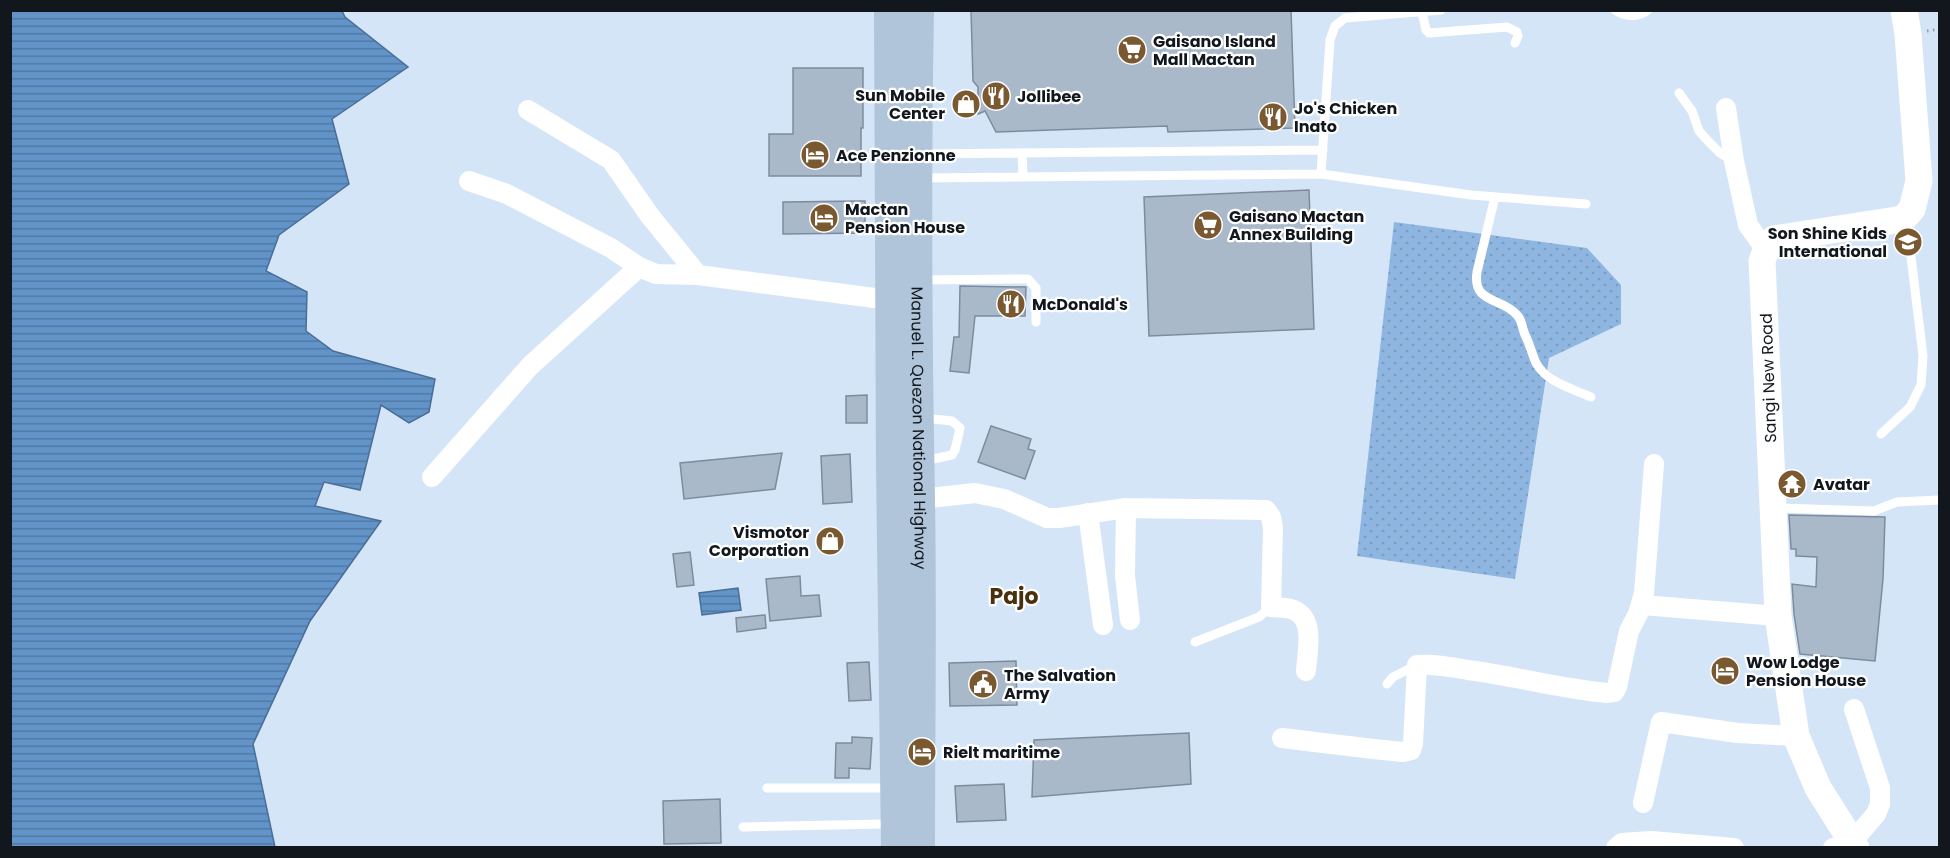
<svg xmlns="http://www.w3.org/2000/svg" width="1950" height="858" viewBox="0 0 1950 858" font-family="Poppins,sans-serif">
	<style>
		.grass { fill: url(#grass-dots) }
		.water { fill: url(#water-rules); stroke: #4a6e95; stroke-width: 1.5 }
		.building { fill: #a9b9ca; stroke: #7d8c9d; stroke-width: 1.5 }
		.lines { fill: none; stroke-linecap: round; stroke-linejoin: round }
		.path { stroke: #8f9ba9; stroke-width: 3; stroke-dasharray: 1.5 4.5; stroke-linecap: butt }
		.lane { stroke: #fff; stroke-width: 9 }
		.street { stroke: #fff; stroke-width: 20 }
		.secondary { stroke: #fff; stroke-width: 27 }
		.primary { stroke: #b1c5da; stroke-width: 30 }
		.labels { text-anchor: middle; stroke-width: 4.5; stroke-linejoin: round; paint-order: stroke }
		.poi-label { font-size: 16px; font-weight: bold; fill: #11171d; stroke: #fff; text-anchor: start }
		.street-label { font-size: 16px; fill: #11171d; stroke: #fff }
		.district-label { font-size: 22px; font-weight: bold; fill: #49300e; stroke: #fff }
	</style>
	<defs>
		<pattern id="grass-dots" width="8" height="8" patternUnits="userSpaceOnUse" patternTransform="scale(1.5)"><rect width="8" height="8" fill="#8fb6e0"/><path d="M2 2h.1M6 6h.1" fill="none" stroke="#7a9cc0" stroke-width="1.8" stroke-linecap="round"/></pattern>
		<pattern id="water-rules" width="6" height="5" patternUnits="userSpaceOnUse" patternTransform="scale(1.5)"><rect width="6" height="5" fill="#6394c9"/><path d="M0 2.5h6" fill="none" stroke="#5078a3"/></pattern>
	</defs>
	<rect width="100%" height="100%" fill="#d5e5f8"/>
	<path class="grass" d="M1394,222L1587,248L1621,285V324L1549,358L1515,579L1357,556Z"/>
	<path class="water" d="M10,11H342L345,17L408,67L332,119L349,184L279,235L266,271L307,292L306,331L333,351L435,379L429,412L409,423L381,405L360,490L324,482L315,506L381,521L310,621L253,744L275,847H11Z
		M738,588L741,610L702,615L699,593Z"/>
	<path class="building" d="M971,10H1291L1295,128L1168,132L1167,126L996,132L985,111L978,114V87L973,81Z
		M793,68H863V128H861V176H769V134H793Z
		M1309,190L1314,329L1149,336L1144,197Z
		M860,201H865V233L783,234V202Z
		M960,286L1026,287L1025,316H975L969,373L950,371L954,337H959Z
		M867,395V423H846V396Z
		M991,426L1031,439L1028,449L1035,451L1025,479L978,462Z
		M782,453L775,489L684,499L680,463Z
		M850,454L852,502L823,504L821,456Z
		M1789,515L1885,517L1883,579L1875,661L1800,654L1794,614L1792,584L1816,587L1817,557L1796,556V549H1791Z
		M690,552L694,585L677,587L673,554Z
		M800,576L801,596L819,595L821,616L770,621L766,579Z
		M765,615L766,628L737,632L736,618Z
		M1016,661L1017,705L950,706L949,663Z
		M869,662L871,700L849,701L847,663Z
		M1189,733L1191,784L1032,797L1034,740Z
		M852,737L872,738L870,769L849,768V778H835L836,743H852Z
		M1004,784L1006,820L957,822L955,786Z
		M720,799L721,843L664,844L663,801Z"/>
	<g class="lines">
		<path class="path" d="M1927,31L1940,29"/>
		<path class="lane" d="M1615,10C1624,17 1639,18 1648,10
			M1422,12L1426,30L1429,33L1507,27L1517,32L1518,36L1515,43
			M1679,93L1692,111L1699,131L1708,141L1720,153L1734,161
			M1022,153L1023,176
			M920,154L1323,150
			M1321,174L1330,40L1335,26L1345,18L1441,10
			M921,178L1321,174L1471,195L1586,204
			M1495,197L1477,272C1472,304 1502,297 1517,315C1523,321 1522,330 1526,337C1530,345 1532,354 1536,363C1546,382 1573,389 1591,397
			M920,280L1028,279L1036,288V322
			M1881,434L1910,407L1921,385L1923,356L1908,232L1904,222
			M923,461L952,455L955,450L960,428L952,421L924,418
			M1774,508L1874,511L1897,502L1940,500
			M1195,642L1259,617L1271,607
			M1387,684L1393,677L1417,665
			M767,788H882
			M743,827L883,824"/>
		<path class="street" d="M1726,108L1734,161L1748,225L1766,250
			M528,110L611,160L650,216L698,275
			M469,181L507,194L611,248L639,267L656,274L698,275L890,300
			M432,477L530,366L639,267
			M920,499L975,493L1004,499L1047,518H1059L1126,508L1266,510L1271,517L1273,528L1271,607C1279,608 1289,607 1296,611C1315,621 1307,653 1306,671
			M1126,508L1125,576L1130,620
			M1088,513L1103,625
			M1642,605L1778,616
			M1282,738L1373,749L1403,752L1411,750L1413,744L1417,665C1434,664 1451,667 1468,670C1515,676 1561,689 1608,693L1614,692L1617,687L1629,631L1638,614L1644,593L1654,464
			M1643,803L1661,722L1738,733L1796,736
			M1616,848L1622,843L1651,841L1734,848
			M1833,848L1852,842L1876,814L1880,804V788L1854,709"/>
		<path class="secondary" d="M1856,848L1818,788L1796,736L1778,616L1762,261L1766,250L1774,239L1903,219L1912,209L1919,181L1908,34L1904,10"/>
		<g class="primary">
			<path d="M889,10L891,466L896,848"/>
			<path id="s1" d="M919,10C916,174 917,336 920,499C922,615 920,731 920,848"/>
		</g>
	</g>
	<defs>
		<g id="supermarket-disc" transform="scale(1.5)"><circle r="9.5" fill="#7a5930" stroke="#fff"/><path d="M-6-5.5h2.5l.6 2H6L4.5 2H-2.5L-4.4-4H-6ZM-1.5 3.2a1.3 1.3 0 1 0 .1 0ZM3 3.2a1.3 1.3 0 1 0 .1 0Z" fill="#fff"/></g>
		<g id="restaurant-disc" transform="scale(1.5)"><circle r="9.5" fill="#7a5930" stroke="#fff"/><path d="M-5-6h1v4h1v-4h1v4h1v-4h1v5L-1.5 .5V6h-2V.5L-5-1ZM5-6V6H3V1.5H1.5Q1.5-4 5-6Z" fill="#fff"/></g>
		<g id="shop-disc" transform="scale(1.5)"><circle r="9.5" fill="#7a5930" stroke="#fff"/><path d="M-5-2.5h2.3a2.7 3.5 0 0 1 5.4 0H5L5.5 6h-11ZM-1.5-2.5h3a1.5 2.3 0 0 0-3 0Z" fill="#fff"/></g>
		<g id="hotel-disc" transform="scale(1.5)"><circle r="9.5" fill="#7a5930" stroke="#fff"/><path d="M-6-4.5h1.5V1H6V5H4.5V3h-9V5H-6ZM-4 0a1.8 1.8 0 1 1 3.6 0ZM.5 0V-2.5h3Q6-2.5 6 0Z" fill="#fff"/></g>
		<g id="school-disc" transform="scale(1.5)"><circle r="9.5" fill="#7a5930" stroke="#fff"/><path d="M0-5L7-2L0 1L-7-2ZM-4 1L0 2.5L4 1V4Q0 6-4 4Z" fill="#fff"/></g>
		<g id="temple-disc" transform="scale(1.5)"><circle r="9.5" fill="#7a5930" stroke="#fff"/><path d="M0-6L5-2H3V0L6.5 2.5H4V6H1.5V3h-3V6H-4V2.5H-6.5L-3 0V-2H-5Z" fill="#fff"/></g>
		<g id="civic-disc" transform="scale(1.5)"><circle r="9.5" fill="#7a5930" stroke="#fff"/><path d="M-.6-6.5H3V-4.5H.6V-3L4-1V1h2V6H-6V1h2V-1L-.6-3ZM-1.2 2.5V6h2.4V2.5Z" fill="#fff"/></g>
	</defs>
	<g fill-rule="evenodd">
		<use href="#supermarket-disc" x="1132" y="50"/>
		<use href="#restaurant-disc" x="996" y="96"/>
		<use href="#shop-disc" x="966" y="104"/>
		<use href="#restaurant-disc" x="1273" y="117"/>
		<use href="#hotel-disc" x="815" y="155"/>
		<use href="#hotel-disc" x="824" y="218"/>
		<use href="#supermarket-disc" x="1208" y="225"/>
		<use href="#school-disc" x="1908" y="242"/>
		<use href="#restaurant-disc" x="1011" y="304"/>
		<use href="#temple-disc" x="1792" y="484"/>
		<use href="#shop-disc" x="830" y="541"/>
		<use href="#hotel-disc" x="1725" y="671"/>
		<use href="#civic-disc" x="983" y="684"/>
		<use href="#hotel-disc" x="922" y="752"/>
	</g>
	<g class="labels">
		<g class="poi-label">
			<text x="1153" y="47">Gaisano Island<tspan x="1153" dy="18">Mall Mactan</tspan></text>
			<text x="945" y="101" text-anchor="end">Sun Mobile<tspan x="945" dy="18">Center</tspan></text>
			<text x="1017" y="102">Jollibee</text>
			<text x="1294" y="114">Jo's Chicken<tspan x="1294" dy="18">Inato</tspan></text>
			<text x="836" y="161">Ace Penzionne</text>
			<text x="845" y="215">Mactan<tspan x="845" dy="18">Pension House</tspan></text>
			<text x="1229" y="222">Gaisano Mactan<tspan x="1229" dy="18">Annex Building</tspan></text>
			<text x="1887" y="239" text-anchor="end">Son Shine Kids<tspan x="1887" dy="18">International</tspan></text>
			<text x="1032" y="310">McDonald's</text>
			<text x="1813" y="490">Avatar</text>
			<text x="809" y="538" text-anchor="end">Vismotor<tspan x="809" dy="18">Corporation</tspan></text>
			<text x="1746" y="668">Wow Lodge<tspan x="1746" dy="18">Pension House</tspan></text>
			<text x="1004" y="681">The Salvation<tspan x="1004" dy="18">Army</tspan></text>
			<text x="943" y="758">Rielt maritime</text>
		</g>
		<g class="street-label">
			<text transform="translate(1768 378) rotate(-92)" y="6">Sangi New Road</text>
			<text dy="6" stroke="none"><textPath href="#s1" startOffset="418">Manuel L. Quezon National Highway</textPath></text>
		</g>
		<g class="district-label">
			<text x="1014" y="604">Pajo</text>
		</g>
	</g>
	<rect width="1950" height="858" fill="none" stroke="#11171d" stroke-width="24"/>
</svg>
